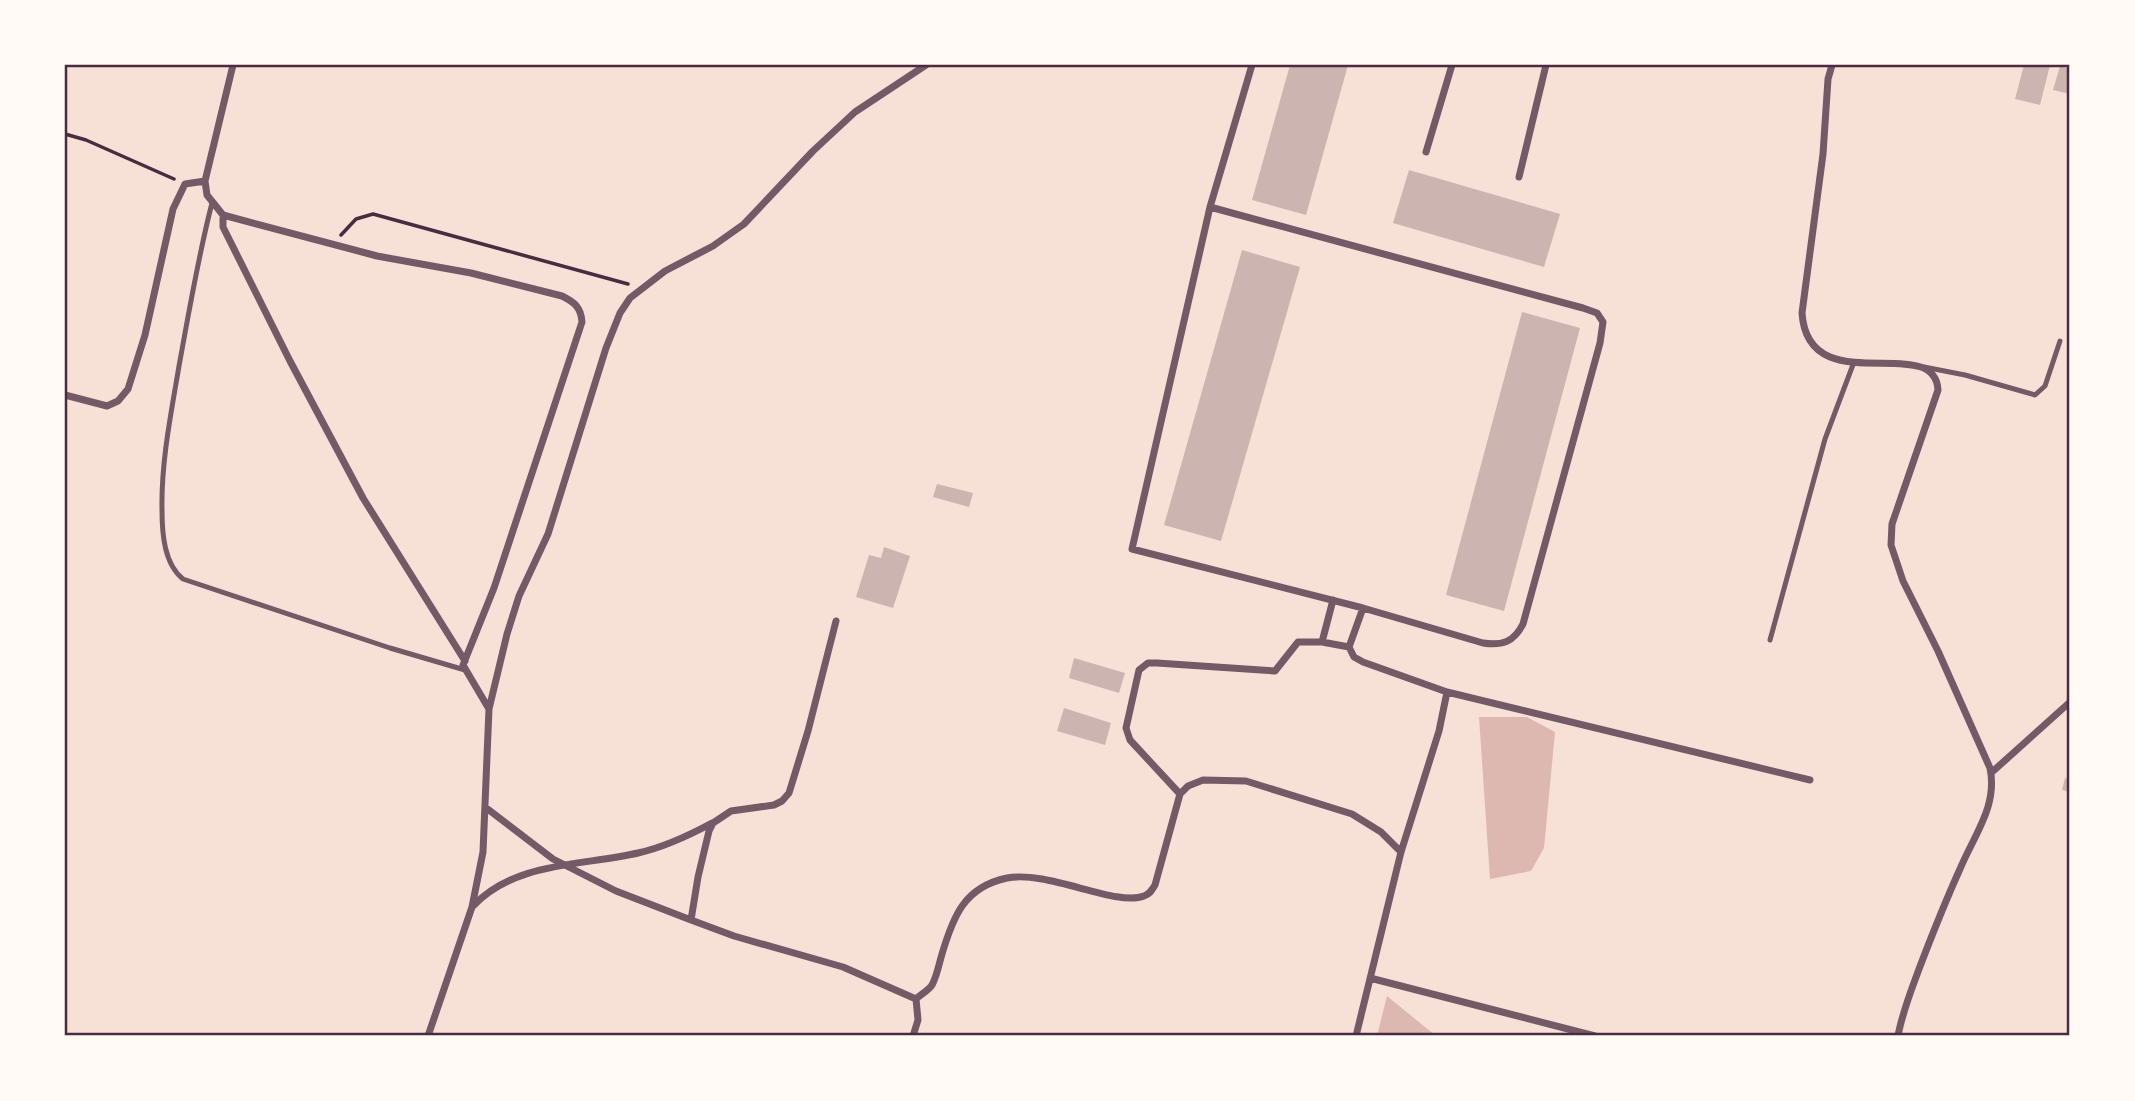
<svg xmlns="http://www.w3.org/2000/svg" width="2135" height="1101" viewBox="0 0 2135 1101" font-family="Ubuntu,sans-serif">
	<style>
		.water { fill: #dcb8b0 }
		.building { fill: #ccb4b1 }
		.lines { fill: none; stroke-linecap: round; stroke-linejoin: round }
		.path { stroke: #4a2c40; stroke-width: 3.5 }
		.service { stroke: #755966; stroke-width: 5 }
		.minor { stroke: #755966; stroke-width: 7 }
		.neatline { fill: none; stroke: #4a2c40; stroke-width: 2.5 }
	</style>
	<rect width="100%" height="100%" fill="#f7e1d7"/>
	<path class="water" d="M1479,717H1527L1555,732L1544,848L1531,871L1490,879Z
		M1387,996L1436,1036H1377Z"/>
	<path class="building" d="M1290,65H1348L1306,215L1252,200Z
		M2024,65H2050L2040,105L2015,99Z
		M2060,66L2070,69V94L2053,90Z
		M1409,170L1560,214L1544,267L1393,223Z
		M1242,250L1300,267L1221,541L1164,525Z
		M1522,312L1580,328L1504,611L1446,595Z
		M937,484L973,493L969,507L933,497Z
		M884,547L910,556L893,608L856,597L869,555L881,558Z
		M1074,658L1125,673L1119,693L1069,678Z
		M1064,708L1111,723L1105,745L1057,731Z
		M2065,778L2070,780V792L2062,790Z"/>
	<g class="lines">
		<path class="path" d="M65,134L86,140L174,179
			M341,235L356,219L373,214L628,284"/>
		<path class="service" d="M212,203C198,257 189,312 179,366C171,414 161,462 162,510C162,533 164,564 183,579L390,648L465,670
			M1924,367L1965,375L2035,395L2045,386L2060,341
			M1770,640L1825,439L1854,362"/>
		<path class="minor" d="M233,65L205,181L207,195L223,215L377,256L471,273L562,296C574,302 581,307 582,322L494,588L463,665L489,709L483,852L472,907L428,1036
			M1832,65L1828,79L1823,154L1802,313C1808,403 1935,331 1938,390L1892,524L1891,545L1903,581L1938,651L1990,768C1998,806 1974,835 1960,869C1945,902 1932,935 1919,969C1911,991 1902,1013 1898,1036
			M1426,152L1452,65
			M1519,177L1546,65
			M1210,207L1583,308L1597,313L1603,322L1600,343L1523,624C1514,642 1502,646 1483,643L1363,608L1132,549L1210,207L1252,65
			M223,215V227L290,361L363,498L465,661
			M65,395L107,406L118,401L128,389L145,335L173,209L185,184L205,181
			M836,621L808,731L789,793L782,801L774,805L731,811L713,823L709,831L698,877L691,920L734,936L843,967L916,999
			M1322,642L1333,600
			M1447,692L1810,780
			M489,709L507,634L519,596L548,534L606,348L620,313L630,298L665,271L713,246L744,224L813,151L855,112L926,65
			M1991,773L2070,702
			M1180,794L1130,740L1126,728L1139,670L1148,663H1157L1275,671L1298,642H1322L1349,647
			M485,807L553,859L616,891L691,920
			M473,906C516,861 582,866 638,853C665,847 688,836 712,823
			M1370,978L1595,1036
			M913,1036L918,1020L916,999C921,994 928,991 932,985C937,976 939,964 942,954C953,917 964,887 1007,878C1048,870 1116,907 1144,896C1150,894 1152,890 1155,885L1180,794L1188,786L1203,780L1246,781L1352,814L1381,832L1401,852
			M1356,1036L1401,852L1439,731L1447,692L1363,662L1354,657L1349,647L1363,608"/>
	</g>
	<rect width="2135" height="1101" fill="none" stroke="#fffaf5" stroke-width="133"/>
	<rect x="66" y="66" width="2002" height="968" class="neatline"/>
</svg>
